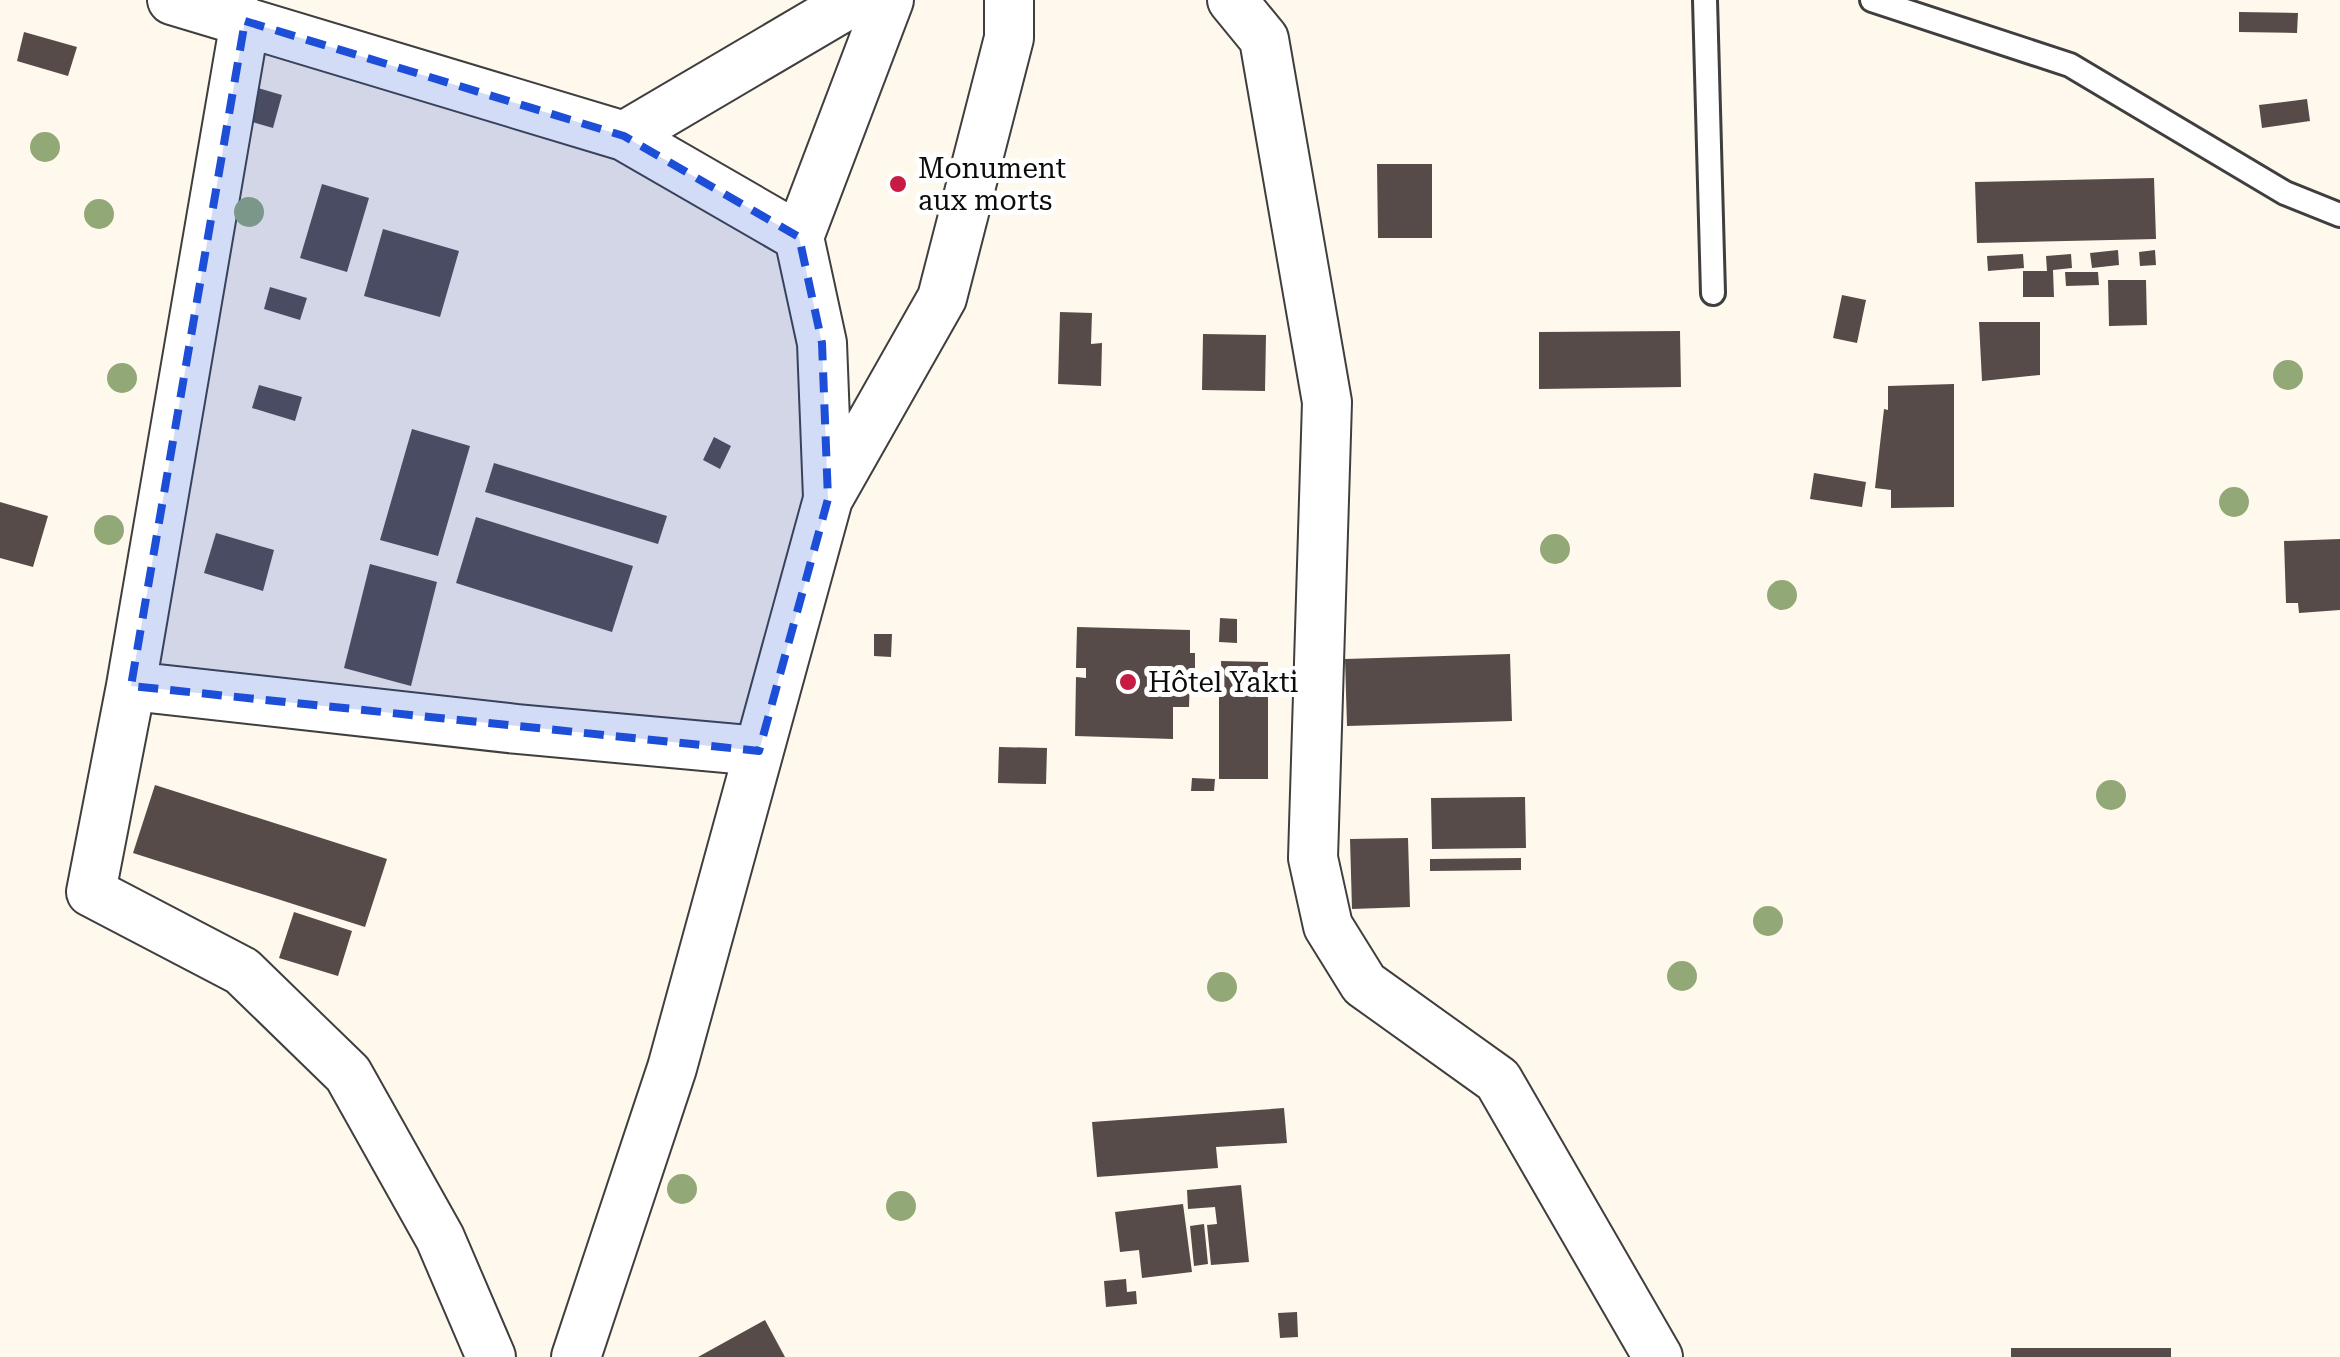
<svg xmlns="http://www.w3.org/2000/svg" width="2340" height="1357" viewBox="0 0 2340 1357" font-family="'Roboto Serif',serif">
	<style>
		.building { fill: #564b48 }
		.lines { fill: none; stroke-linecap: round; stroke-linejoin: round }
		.service-casing { stroke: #3f3f3f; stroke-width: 28 }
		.minor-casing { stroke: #3f3f3f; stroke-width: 52 }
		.service { stroke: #fff; stroke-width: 22 }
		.minor { stroke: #fff; stroke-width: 48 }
		.tree { fill: #92a977 }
		.marked { fill: #1d4ed8; fill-opacity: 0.2; stroke: #1d4ed8; stroke-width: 8; stroke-dasharray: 20 12; stroke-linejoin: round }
		.poi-dot { fill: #c61b42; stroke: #fff; stroke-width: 4 }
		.labels { text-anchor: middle; stroke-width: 10; stroke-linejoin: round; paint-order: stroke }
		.poi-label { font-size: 28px; fill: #0c0c0c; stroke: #fff; text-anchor: start }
	</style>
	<rect width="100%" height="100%" fill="#fff8ec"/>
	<path class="building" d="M2239,12L2298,13L2297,33L2239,32Z
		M24,32L77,47L68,76L17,61Z
		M258,88L282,95L273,128L249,121Z
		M2307,99L2310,121L2262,128L2259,105Z
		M1377,164H1432V238H1378Z
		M2154,178L2156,239L1977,243L1975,182Z
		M322,184L369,198L347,272L300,258Z
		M383,229L459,251L440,317L364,296Z
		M2118,250L2119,265L2092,268L2090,253Z
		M2155,250L2156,265L2140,266L2139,252Z
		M2023,254L2024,268L1988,271L1987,256Z
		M2071,254L2072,268L2053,270L2054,297H2023V271H2047L2046,256Z
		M2065,272H2098L2099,285L2066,286Z
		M2108,280H2146L2147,325L2109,326Z
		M270,287L307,298L300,320L264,309Z
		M1842,295L1866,300L1857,343L1833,338Z
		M1060,312L1092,313L1091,344L1102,343L1101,386L1058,384Z
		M1979,322H2040V375L1982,381Z
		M1680,331L1681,387L1539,389V332Z
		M1203,334L1266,335L1265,391L1202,390Z
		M1954,384V507L1891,508V490L1875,488L1884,409L1888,410V386Z
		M259,385L302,397L295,421L252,408Z
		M412,429L470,446L438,556L380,540Z
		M714,437L731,446L720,469L703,460Z
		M494,463L667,516L658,544L485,492Z
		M1814,473L1866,482L1862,507L1810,499Z
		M0,502L48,516L33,567L0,558Z
		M476,517L633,566L612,632L456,583Z
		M216,533L274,550L263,591L204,573Z
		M2340,539V610L2299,613L2298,603H2286L2284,541Z
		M370,564L437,582L411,686L344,668Z
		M1220,618L1237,619V643L1219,642Z
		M1077,627L1190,630V653H1195V676H1190L1189,707H1173V739L1075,736L1076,677L1086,678V668H1076Z
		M874,634H892L891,657L874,656Z
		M1510,654L1512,721L1347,726L1345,659Z
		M1221,661L1268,662V779H1219V690L1222,689Z
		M999,747L1047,748L1046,784L998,783Z
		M1192,778L1215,779L1214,791H1191Z
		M155,785L387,859L365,927L133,853Z
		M1525,797L1526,848L1432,849L1431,798Z
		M1408,838L1410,907L1352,909L1350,839Z
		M1521,858V870L1430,871V859Z
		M294,912L352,931L338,976L279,958Z
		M1284,1108L1287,1143L1216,1147L1218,1168L1097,1177L1092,1122Z
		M1241,1185L1249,1262L1211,1265L1207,1225L1217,1224L1215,1207L1188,1209L1187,1190Z
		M1183,1204L1192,1272L1142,1278L1139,1250L1120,1252L1115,1212Z
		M1204,1224L1208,1264L1194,1266L1190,1226Z
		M1126,1279L1127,1292L1136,1291L1137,1304L1106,1307L1104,1281Z
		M1297,1312L1298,1337L1280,1338L1278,1313Z
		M765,1320L785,1357H698Z
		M2011,1348H2171V1357H2011Z"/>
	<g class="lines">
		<g class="service-casing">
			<path id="service" d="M1705,0L1713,293
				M1872,0L2070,65L2285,193L2340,215"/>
		</g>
		<g class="minor-casing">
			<path id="minor" d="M172,0L624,136L855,0
				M1232,0L1264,39L1327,402L1313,858L1328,926L1364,984L1498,1080L1658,1357
				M245,21L131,686L91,892L242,971L348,1074L440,1238L491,1357
				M624,136L799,237
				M828,498L822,343L799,237L889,0
				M131,686L517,729L759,751
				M576,1357L672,1068L828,499L942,298L1009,38V0"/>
		</g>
		<use href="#service" class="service"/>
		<use href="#minor" class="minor"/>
	</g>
	<g class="tree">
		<circle cx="45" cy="147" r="15"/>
		<circle cx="249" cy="212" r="15"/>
		<circle cx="99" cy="214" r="15"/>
		<circle cx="2288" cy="375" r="15"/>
		<circle cx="122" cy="378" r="15"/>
		<circle cx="2234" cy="502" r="15"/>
		<circle cx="109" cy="530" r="15"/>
		<circle cx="1555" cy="549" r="15"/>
		<circle cx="1782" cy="595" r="15"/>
		<circle cx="2111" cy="795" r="15"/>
		<circle cx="1768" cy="921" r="15"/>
		<circle cx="1682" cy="976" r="15"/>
		<circle cx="1222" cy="987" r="15"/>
		<circle cx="682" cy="1189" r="15"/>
		<circle cx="901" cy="1206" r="15"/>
	</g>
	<path class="marked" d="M245,21L624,136L799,237L822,343L828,499L759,751L131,686Z"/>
	<g class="poi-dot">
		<circle cx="898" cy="184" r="10"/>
		<circle cx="1128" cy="682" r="10"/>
	</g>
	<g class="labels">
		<g class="poi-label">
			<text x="918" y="178">Monument<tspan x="918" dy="32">aux morts</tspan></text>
			<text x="1148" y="692">Hôtel Yakti</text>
		</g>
	</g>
</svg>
